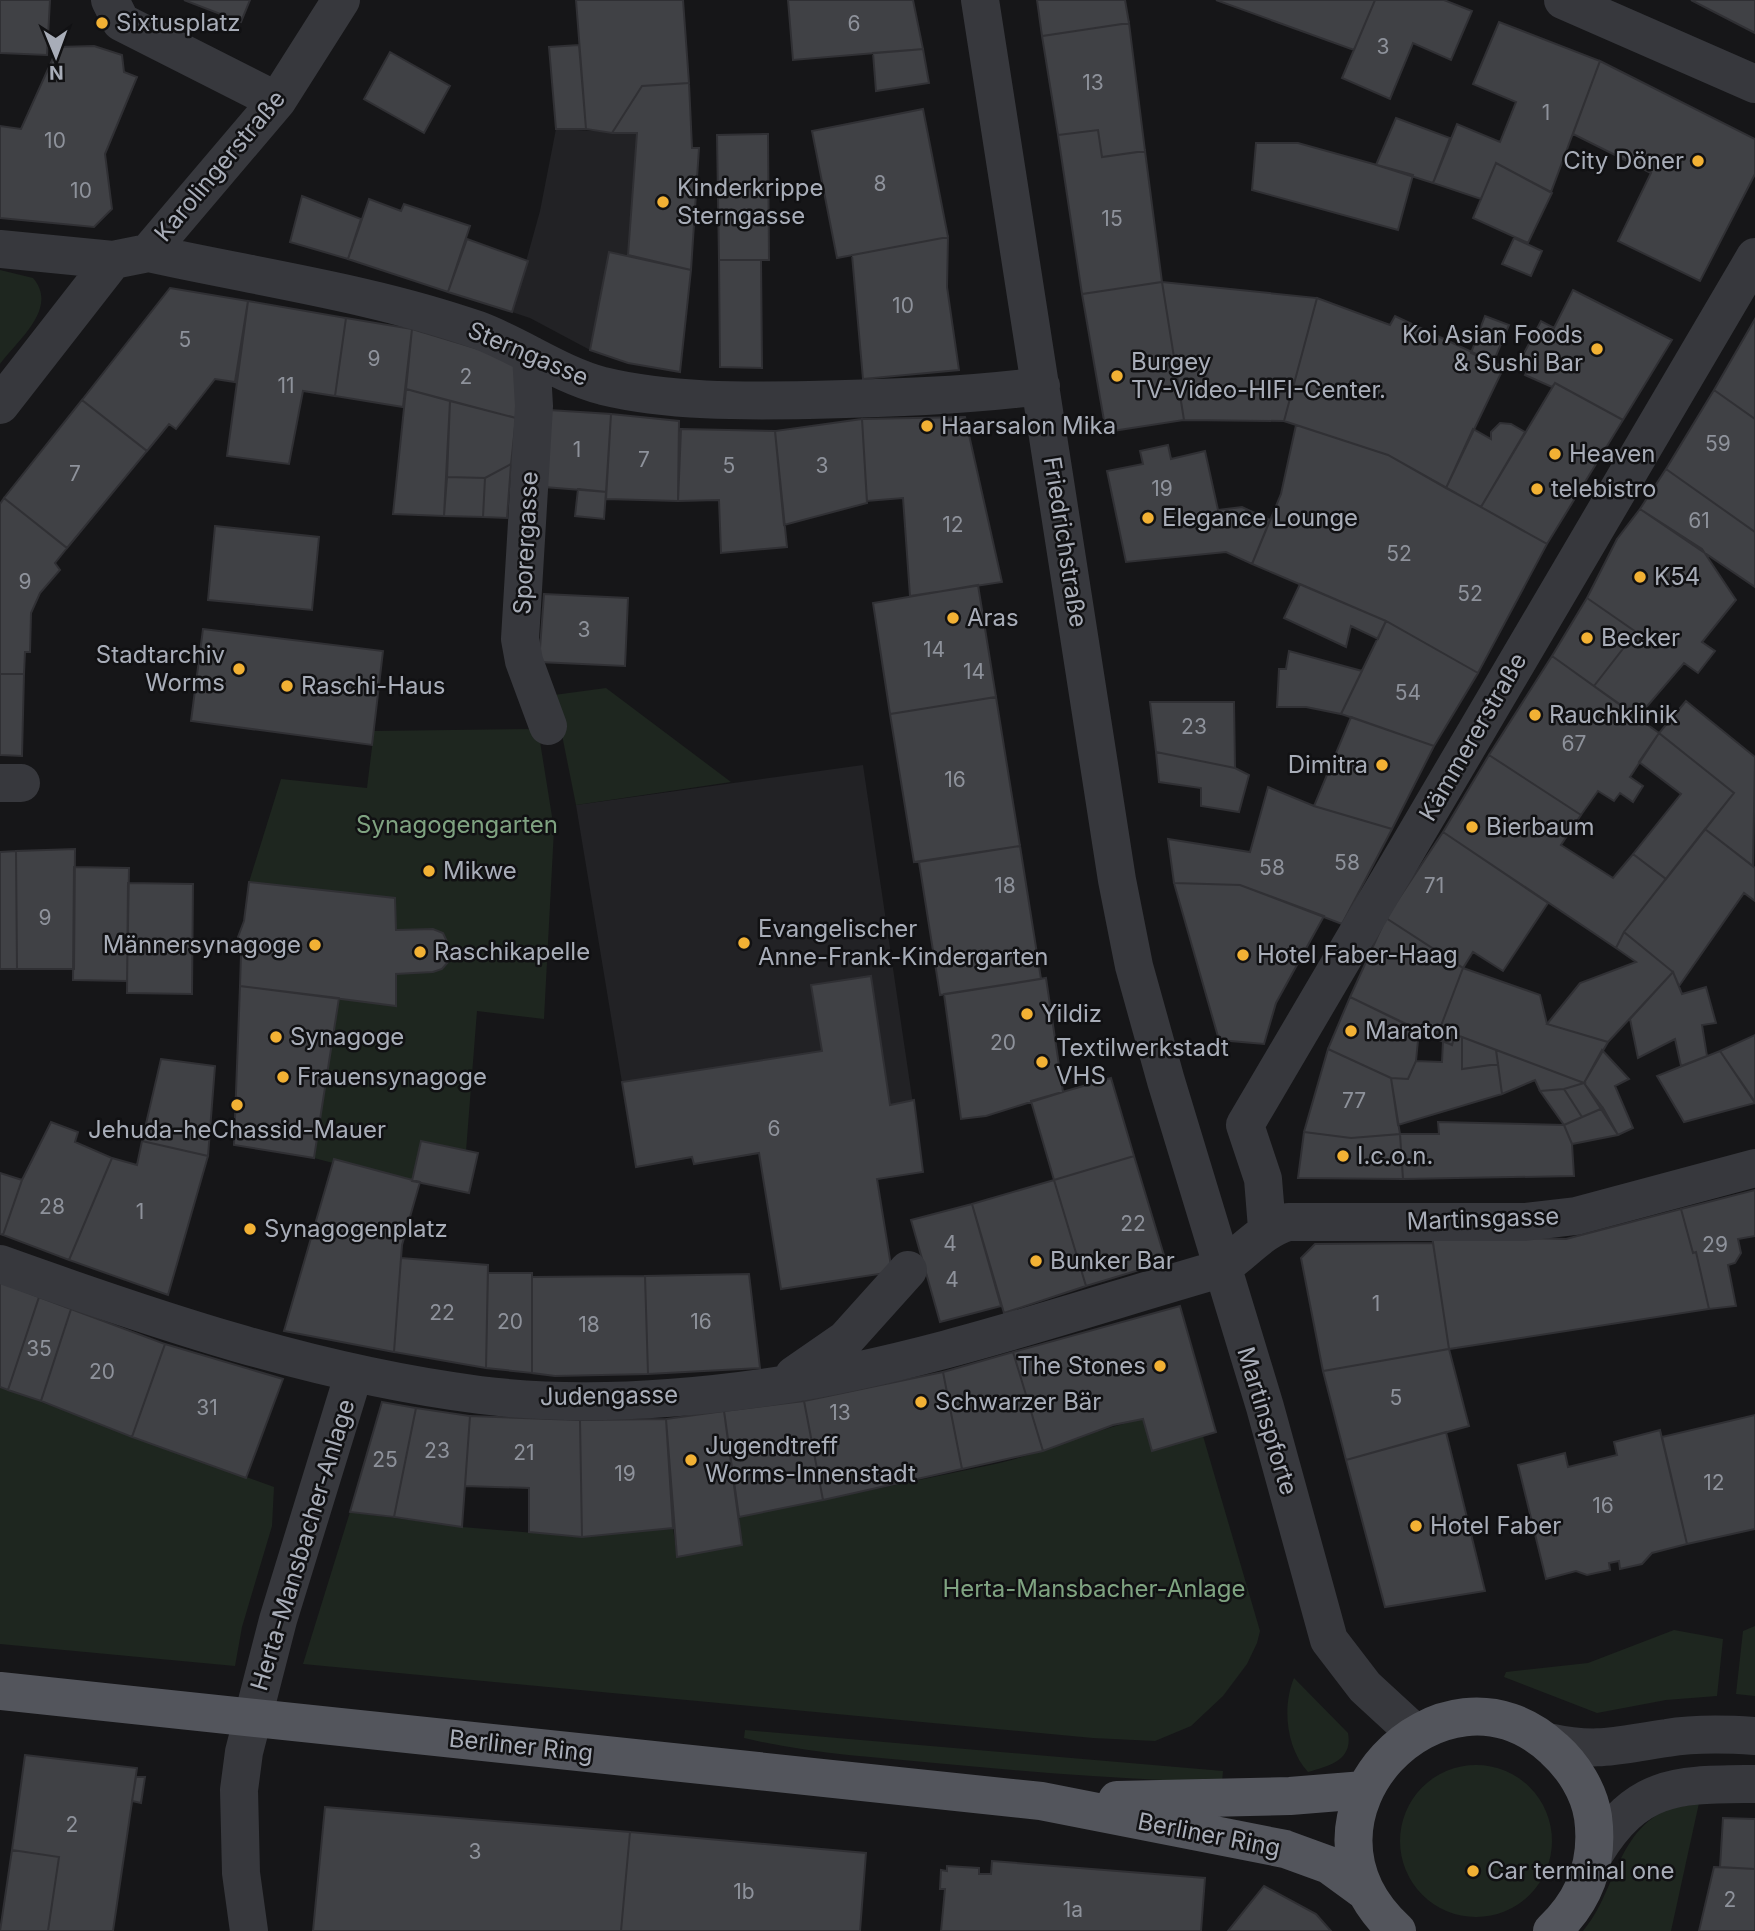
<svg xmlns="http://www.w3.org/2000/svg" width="1755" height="1931" viewBox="0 0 1755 1931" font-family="Inter,sans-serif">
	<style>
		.built { fill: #222225 }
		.green { fill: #1e261f }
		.building { fill: #404145; stroke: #303034; stroke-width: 2 }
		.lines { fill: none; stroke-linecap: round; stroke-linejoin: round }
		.minor { stroke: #37383d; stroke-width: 38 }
		.major { stroke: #53555c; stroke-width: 38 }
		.poi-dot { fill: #f2b134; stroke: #111113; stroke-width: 2.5 }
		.labels { text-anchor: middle; stroke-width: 5; stroke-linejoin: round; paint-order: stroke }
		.number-label { font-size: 21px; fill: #8e929b }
		.poi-label { font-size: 24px; fill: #a8adb8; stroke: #111113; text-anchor: start }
		.street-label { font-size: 24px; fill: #a8adb8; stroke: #111113 }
		.park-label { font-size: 24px; fill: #7fa381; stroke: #111113 }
	</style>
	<rect width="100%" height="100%" fill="#161618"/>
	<path class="built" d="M556,129L637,133L628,255L609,252L590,350L530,318L512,312L540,211Z
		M863,765L923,1172L877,1180L892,1272L781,1289L759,1154L694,1164L691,1158L636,1167L576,805Z"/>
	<path class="green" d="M0,270L33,278C59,308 18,340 0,364Z
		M606,688L731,782L576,805L554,695Z
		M538,729L554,829L544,1019L477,1011L466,1151L421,1141L412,1181L335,1159L333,1163L314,1158L339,998L396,1006V974L442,969L452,952L443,933L433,929L396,930L395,898L249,882L281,779L367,788L374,731Z
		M0,1387L274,1487L272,1526L242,1627L235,1666L0,1644Z
		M1143,1419L1152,1451L1203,1436L1260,1631L1257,1643L1247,1664L1223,1696L1191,1726L1155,1741L1093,1738L303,1664L350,1512L462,1527L582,1537L673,1528L677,1557L742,1545L739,1517C824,1500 910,1482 995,1464C1045,1453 1092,1430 1143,1419Z
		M1755,1626V1696L1736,1694L1743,1631Z
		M1674,1630L1723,1639L1717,1696L1666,1700L1597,1713L1504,1677L1506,1672L1588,1663Z
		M1294,1678L1348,1733C1353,1760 1330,1766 1308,1772C1286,1748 1282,1707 1294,1678Z
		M745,1730L1223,1771L1222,1782C1126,1780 1030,1772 935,1763C871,1757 807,1753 744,1738Z
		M1400 1841a76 76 0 1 1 152 0a76 76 0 1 1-152 0Z
		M1699,1803L1671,1931H1583C1615,1894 1615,1838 1662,1812C1672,1807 1688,1806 1699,1803Z"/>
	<path class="building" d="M0,0H50L47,55L0,53Z
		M184,0H250L241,22Z
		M576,0H683L689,83L642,86L612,133L586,129Z
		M788,0H913L923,49L793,60Z
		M1037,0H1125L1129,23L1042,36Z
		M1216,0H1375L1354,50Z
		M1375,0H1444L1472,11L1451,60L1413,43L1390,99L1342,78Z
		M1691,0H1755V33Z
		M1499,22L1600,61L1551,192L1496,163L1481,199L1433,183L1457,124L1500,142L1516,102L1473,84Z
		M1129,23L1145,151L1102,157L1098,130L1058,135L1042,36Z
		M579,45L586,129H556L549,47Z
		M94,46L122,55L124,72L137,77L105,154L112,209L94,227L0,218V126L21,129L58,47Z
		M923,49L929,83L876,91L873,53Z
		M390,52L450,86L424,133L364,99Z
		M1600,61L1755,139V174L1700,281L1618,241L1651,173L1573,134Z
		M689,83L692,148H699L691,270L628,255L637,133H612L642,86Z
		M923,109L948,237L837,258L812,131Z
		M1396,118L1450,138L1433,183L1376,165Z
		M1098,130L1102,157L1145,151L1162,282L1082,294L1058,135Z
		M768,134L769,260H719L717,135Z
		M1256,143H1298L1413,175L1398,230L1252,190Z
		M1496,163L1552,193L1528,243L1473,218Z
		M302,196L361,219L348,259L290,242Z
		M369,199L401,211L404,204L470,226L448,292L348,259Z
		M948,237L947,287L959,370L863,379L852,255Z
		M1514,238L1542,251L1531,276L1502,264Z
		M467,239L528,261L512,312L448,292Z
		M609,252L691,270L680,372L628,363L590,350Z
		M719,260H761L762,368L720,367Z
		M1162,282L1184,420L1106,432L1082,294Z
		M1162,282L1317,298L1284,421L1184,420Z
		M170,288L248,301L235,382L215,379L176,429L169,424L147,451L82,400Z
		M1573,290L1672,340L1623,420L1555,383L1552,387L1525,375L1532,362L1522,357L1541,321L1554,328Z
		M1317,298L1390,325L1395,316L1504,367L1446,488L1388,455L1284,421Z
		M248,301L346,318L335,396L303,391L289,464L227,456Z
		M1485,316L1509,325L1493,363L1471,353Z
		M346,318L412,329L403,407L335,396Z
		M1755,319V419L1714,390Z
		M412,329L528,364L516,418L406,389Z
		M1555,383L1623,420L1547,544L1481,507Z
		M406,389L450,401L444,516L393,514Z
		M1714,390L1755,419V532L1666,469Z
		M82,400L147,451L67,548L4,498Z
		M450,401L516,418L511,464L485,478L447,477Z
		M549,410L611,414L606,492L544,487Z
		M611,414L679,421L678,501L606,499Z
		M965,417L1002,582L910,596L903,498L867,501L862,419Z
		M862,419L867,503L784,525L775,431Z
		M1500,423L1511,424L1525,432L1481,507L1446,488L1473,429L1491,439V432Z
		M1296,425L1388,455L1547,544L1478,673L1386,621L1252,564L1281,494Z
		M681,429L775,431L787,547L721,553L719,500L678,501Z
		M1168,445L1171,459L1205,451L1218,510L1242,507L1270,520L1252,564L1226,552L1126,562L1107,471L1143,464L1140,451Z
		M511,464L507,518L483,517L485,478Z
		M1666,469L1755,532V587L1640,509Z
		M447,477L485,478L483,517L444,516Z
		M578,489L606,492L604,519L575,516Z
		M4,498L67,548L55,563L60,570L40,593L31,613L30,652H25L24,674H0V504Z
		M1640,509L1702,549L1736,600L1702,642L1715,651L1698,673L1684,663L1638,717L1594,686L1636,632L1587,598L1617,539Z
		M215,526L319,537L312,610L208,600Z
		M1300,584L1386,621L1378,639L1351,626L1346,647L1284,618Z
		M978,585L996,697L890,714L873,603Z
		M544,594L628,598L625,666L539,662Z
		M1587,598L1636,632L1594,686L1552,656Z
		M1386,621L1478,673L1434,746L1341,714Z
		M203,629L383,651L372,745L191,721Z
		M1289,651L1362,671L1341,714L1306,707H1277L1279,669H1286Z
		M1552,656L1659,733L1630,777L1643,786L1633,802L1620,793L1614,801L1598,791L1581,815L1489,755Z
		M0,674H24L22,756L0,755Z
		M996,697L1020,846L914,862L890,714Z
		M1686,701L1755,757L1753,866L1705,829L1734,793L1659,733Z
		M1150,702H1234L1235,768L1156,752Z
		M1351,717L1434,746L1392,829L1314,806Z
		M1659,733L1734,793L1666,879L1633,854L1681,794L1639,762Z
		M1156,752L1235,768L1249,775L1239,812L1201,806V788L1159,782Z
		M1489,755L1581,815L1561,845L1613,878L1633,854L1666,879L1624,932L1616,948L1443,832Z
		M1268,787L1314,806L1392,829L1342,924L1240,885L1174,883L1168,839L1250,852Z
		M1705,829L1755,868V901L1744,893L1679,986L1673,972L1624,932Z
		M1443,832L1548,903L1503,971L1473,952L1463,968L1386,918Z
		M1020,846L1041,979L940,995L919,862Z
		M75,849L74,969H17L16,851Z
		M16,851L17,969H0V852Z
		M74,867L129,868L127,981L73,980Z
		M249,882L395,898L396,930L433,929L443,933L452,952L449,961L442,969L433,972L396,974V1006L240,986L241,954L238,937L244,921Z
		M128,883L193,884L192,994L127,993Z
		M1174,883L1240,885L1324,916L1276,1003L1264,1044L1219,1040Z
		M1386,918L1463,968L1436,1039L1350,997Z
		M1624,932L1673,972L1608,1042L1547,1024L1580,983L1636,962L1616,948Z
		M1463,968L1540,995L1547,1024L1608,1042L1584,1083L1462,1037L1455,1035L1452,1045L1436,1039Z
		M1673,972L1682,994L1706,987L1716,1023L1702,1025L1707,1056L1681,1066L1675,1039L1638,1058L1630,1019Z
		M871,976L890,1105L914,1100L923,1172L877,1179L892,1272L781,1289L759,1153L694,1164L692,1157L636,1167L622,1082L822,1051L811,985Z
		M1046,978L1063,1092L986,1116L961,1119L944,994Z
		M240,986L339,998L314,1158L234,1145Z
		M1350,997L1419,1030L1416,1061L1408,1079L1391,1078L1328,1049Z
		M1455,1035L1462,1037V1069L1498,1064L1502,1094L1398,1125L1391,1078L1408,1079L1416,1061L1442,1062L1443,1041L1452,1045Z
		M1755,1035V1102L1720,1051Z
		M1462,1037L1496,1050L1498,1064L1462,1069Z
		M1328,1049L1391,1078L1400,1134L1351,1138L1304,1132Z
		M1496,1050L1584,1083L1564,1089L1540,1091L1535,1080L1502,1094Z
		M1602,1050L1629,1079L1615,1086L1633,1128L1618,1135L1584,1083Z
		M1720,1051L1755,1103L1684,1122L1657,1076Z
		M161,1059L215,1066L208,1156L142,1141Z
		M1111,1078L1134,1156L1054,1180L1031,1101Z
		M1584,1083L1603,1108L1582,1117L1564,1089Z
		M1564,1089L1582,1117L1564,1125L1540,1091Z
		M1603,1108L1618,1135L1572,1144L1564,1125Z
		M51,1122L78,1132L75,1142L112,1158L69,1260L3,1235L22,1180Z
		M1438,1122L1564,1125L1572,1144L1574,1176L1403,1179L1400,1134H1439Z
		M1304,1132L1351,1138L1400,1134L1403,1179L1298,1178Z
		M142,1141L208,1156L168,1295L69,1260L112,1158L137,1165Z
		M421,1141L478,1153L469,1193L412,1181Z
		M1134,1156L1166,1262L1086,1286L1054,1180Z
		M334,1159L420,1182L402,1245L394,1352L284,1331Z
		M0,1173L22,1180L3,1235L0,1234Z
		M1054,1180L1086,1286L1004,1313L972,1204Z
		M1755,1190V1236L1738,1239L1741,1253L1735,1263L1728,1265L1736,1306L1709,1309L1696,1252L1693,1253L1681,1209Z
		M972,1204L1001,1306L940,1322L911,1220Z
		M1681,1209L1693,1253L1696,1252L1709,1309L1449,1349L1432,1236L1566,1239Z
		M1433,1243L1449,1349L1323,1371L1301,1258L1315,1244Z
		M401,1258L488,1265L486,1368L394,1352Z
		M488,1273H532V1373L486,1368Z
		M749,1274L760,1368L648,1374L645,1276Z
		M645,1276L648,1374L555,1376L532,1373V1277Z
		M0,1282L39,1297L8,1390L0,1387Z
		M39,1297L71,1309L41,1401L8,1390Z
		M1180,1306L1216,1432L1152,1451L1143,1419L1113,1425L1043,1451L1013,1352Z
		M71,1309L165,1344L132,1437L41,1401Z
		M165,1344L283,1379L246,1478L132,1437Z
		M1449,1349L1469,1426L1346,1460L1323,1371Z
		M1013,1352L1043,1451L962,1469L943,1372Z
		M943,1372L962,1469L823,1500L804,1401Z
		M804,1401L823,1500L739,1517L724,1411Z
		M382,1402L416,1408L394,1517L350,1512Z
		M416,1408L470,1416L462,1527L394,1517Z
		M724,1411L742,1545L677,1557L666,1419Z
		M1755,1415V1529L1687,1544L1662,1437Z
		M470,1416L580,1420L582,1537L529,1532V1488L465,1486Z
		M666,1419L673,1528L582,1537L580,1420Z
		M1660,1430L1687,1544L1652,1553L1642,1564L1620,1569L1619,1561L1609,1563L1610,1570L1587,1575L1576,1571L1546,1579L1518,1465L1565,1453L1568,1467L1617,1455L1614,1442Z
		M1446,1432L1485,1591L1385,1607L1346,1460Z
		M25,1755L137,1768L113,1931H48L59,1857L12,1850Z
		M136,1777H145L141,1803L132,1801Z
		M325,1807L630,1832L621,1931H313Z
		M1723,1818L1755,1819V1869L1720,1867Z
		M630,1832L866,1853L860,1931H621Z
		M12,1850L59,1857L48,1931H0Z
		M992,1861L1205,1878L1201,1931H941L945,1889H940L941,1870L947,1871V1866L979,1868V1874H991Z
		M1714,1867L1755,1869V1931H1699Z
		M1264,1886L1316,1914L1331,1931H1228Z"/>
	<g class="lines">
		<path class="minor" d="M110,0L121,22L277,101
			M980,0L1117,880L1134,966L1166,1081L1265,1407L1329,1640L1365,1687L1415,1733
			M1563,0L1755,84
			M0,249L113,260L148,253L277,101L341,0
			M148,253C257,277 372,293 478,330C521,346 558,374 603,386C669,402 742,401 809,400C887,398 964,396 1041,386
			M531,355L534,406L520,639L524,661L548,726
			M0,405L113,260
			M0,783H21
			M1267,1228L1263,1179L1245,1125L1755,257
			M0,1264C156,1320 315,1374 480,1395C576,1407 680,1400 775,1386C926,1363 1074,1311 1220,1269C1244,1253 1261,1230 1288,1222H1525L1576,1216L1755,1168
			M794,1375L846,1339L908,1270
			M1548,1742C1599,1753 1617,1745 1667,1738C1696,1733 1726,1734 1755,1736
			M1595,1853C1639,1782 1678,1785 1755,1784
			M249,1931L241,1873L239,1790L244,1752L278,1620L354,1373"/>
		<path class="major" d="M0,1691L1041,1801L1285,1849L1329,1865L1366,1892
			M1117,1800L1290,1796L1364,1790
			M1397,1931C1273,1818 1442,1644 1554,1749C1573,1766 1589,1791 1593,1817C1599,1862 1585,1900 1552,1931"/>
	</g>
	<g class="poi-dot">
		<circle cx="102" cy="23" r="7"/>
		<circle cx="1698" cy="161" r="7"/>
		<circle cx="663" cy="202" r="7"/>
		<circle cx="1597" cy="349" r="7"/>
		<circle cx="1117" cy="376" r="7"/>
		<circle cx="927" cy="426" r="7"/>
		<circle cx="1555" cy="454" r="7"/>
		<circle cx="1537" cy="489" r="7"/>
		<circle cx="1148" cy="518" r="7"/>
		<circle cx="1640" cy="577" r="7"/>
		<circle cx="953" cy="618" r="7"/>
		<circle cx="1587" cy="638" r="7"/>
		<circle cx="239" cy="669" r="7"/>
		<circle cx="287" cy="686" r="7"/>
		<circle cx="1535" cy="715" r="7"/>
		<circle cx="1382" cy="765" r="7"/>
		<circle cx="1472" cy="827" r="7"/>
		<circle cx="429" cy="871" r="7"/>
		<circle cx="744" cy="943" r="7"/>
		<circle cx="315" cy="945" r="7"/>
		<circle cx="420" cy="952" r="7"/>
		<circle cx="1243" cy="955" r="7"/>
		<circle cx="1027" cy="1014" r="7"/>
		<circle cx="1351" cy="1031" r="7"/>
		<circle cx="276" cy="1037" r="7"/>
		<circle cx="1042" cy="1062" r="7"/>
		<circle cx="283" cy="1077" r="7"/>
		<circle cx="237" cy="1105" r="7"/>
		<circle cx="1343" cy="1156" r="7"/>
		<circle cx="250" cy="1229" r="7"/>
		<circle cx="1036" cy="1261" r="7"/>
		<circle cx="1160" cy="1366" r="7"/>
		<circle cx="921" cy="1402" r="7"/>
		<circle cx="691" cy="1460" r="7"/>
		<circle cx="1416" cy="1526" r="7"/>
		<circle cx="1473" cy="1871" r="7"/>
	</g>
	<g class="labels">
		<g class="number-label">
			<text x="854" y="31">6</text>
			<text x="1383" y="54">3</text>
			<text x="1093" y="90">13</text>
			<text x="1546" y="120">1</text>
			<text x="55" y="148">10</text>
			<text x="880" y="191">8</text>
			<text x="81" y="198">10</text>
			<text x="1112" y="226">15</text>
			<text x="903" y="313">10</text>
			<text x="185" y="347">5</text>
			<text x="374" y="366">9</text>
			<text x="466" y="384">2</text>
			<text x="286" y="393">11</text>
			<text x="1718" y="451">59</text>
			<text x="577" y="457">1</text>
			<text x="644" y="467">7</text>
			<text x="729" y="473">5</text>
			<text x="822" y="473">3</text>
			<text x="75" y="481">7</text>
			<text x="1162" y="496">19</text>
			<text x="1699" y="528">61</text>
			<text x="953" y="532">12</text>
			<text x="1399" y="561">52</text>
			<text x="25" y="589">9</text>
			<text x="1470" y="601">52</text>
			<text x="584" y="637">3</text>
			<text x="934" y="657">14</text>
			<text x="974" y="679">14</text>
			<text x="1408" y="700">54</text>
			<text x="1194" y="734">23</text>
			<text x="1574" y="751">67</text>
			<text x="955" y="787">16</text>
			<text x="1347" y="870">58</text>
			<text x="1272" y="875">58</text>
			<text x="1005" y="893">18</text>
			<text x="1434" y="893">71</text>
			<text x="45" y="925">9</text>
			<text x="1003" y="1050">20</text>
			<text x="1354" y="1108">77</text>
			<text x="774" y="1136">6</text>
			<text x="52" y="1214">28</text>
			<text x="140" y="1219">1</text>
			<text x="1133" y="1231">22</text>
			<text x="950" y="1251">4</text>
			<text x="1715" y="1252">29</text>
			<text x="952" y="1287">4</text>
			<text x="1376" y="1311">1</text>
			<text x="442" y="1320">22</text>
			<text x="510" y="1329">20</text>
			<text x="701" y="1329">16</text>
			<text x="589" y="1332">18</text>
			<text x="39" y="1356">35</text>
			<text x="102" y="1379">20</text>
			<text x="1396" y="1405">5</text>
			<text x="207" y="1415">31</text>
			<text x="840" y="1420">13</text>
			<text x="437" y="1458">23</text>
			<text x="524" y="1460">21</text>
			<text x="385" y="1467">25</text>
			<text x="625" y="1481">19</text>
			<text x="1714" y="1490">12</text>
			<text x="1603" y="1513">16</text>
			<text x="72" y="1832">2</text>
			<text x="475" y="1859">3</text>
			<text x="744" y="1899">1b</text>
			<text x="1730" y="1907">2</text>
			<text x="1073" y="1917">1a</text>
		</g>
		<g class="poi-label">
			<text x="116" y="31">Sixtusplatz</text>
			<text x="1684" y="169" text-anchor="end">City Döner</text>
			<text x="677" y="196">Kinderkrippe<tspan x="677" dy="28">Sterngasse</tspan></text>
			<text x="1583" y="343" text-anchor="end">Koi Asian Foods<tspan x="1583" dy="28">&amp; Sushi Bar</tspan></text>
			<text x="1131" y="370">Burgey<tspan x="1131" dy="28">TV-Video-HIFI-Center.</tspan></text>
			<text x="941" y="434">Haarsalon Mika</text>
			<text x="1569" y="462">Heaven</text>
			<text x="1551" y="497">telebistro</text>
			<text x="1162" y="526">Elegance Lounge</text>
			<text x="1654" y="585">K54</text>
			<text x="967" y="626">Aras</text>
			<text x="1601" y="646">Becker</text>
			<text x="225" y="663" text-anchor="end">Stadtarchiv<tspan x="225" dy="28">Worms</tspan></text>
			<text x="301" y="694">Raschi-Haus</text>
			<text x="1549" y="723">Rauchklinik</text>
			<text x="1368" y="773" text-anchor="end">Dimitra</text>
			<text x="1486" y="835">Bierbaum</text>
			<text x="443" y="879">Mikwe</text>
			<text x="758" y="937">Evangelischer<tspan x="758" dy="28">Anne-Frank-Kindergarten</tspan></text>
			<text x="301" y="953" text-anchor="end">Männersynagoge</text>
			<text x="434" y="960">Raschikapelle</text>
			<text x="1257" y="963">Hotel Faber-Haag</text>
			<text x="1041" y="1022">Yildiz</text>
			<text x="1365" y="1039">Maraton</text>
			<text x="290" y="1045">Synagoge</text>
			<text x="1056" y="1056">Textilwerkstadt<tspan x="1056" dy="28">VHS</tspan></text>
			<text x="297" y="1085">Frauensynagoge</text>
			<text x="237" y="1138" text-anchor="middle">Jehuda-heChassid-Mauer</text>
			<text x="1357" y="1164">I.c.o.n.</text>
			<text x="264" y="1237">Synagogenplatz</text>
			<text x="1050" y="1269">Bunker Bar</text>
			<text x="1146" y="1374" text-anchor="end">The Stones</text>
			<text x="935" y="1410">Schwarzer Bär</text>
			<text x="705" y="1454">Jugendtreff<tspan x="705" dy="28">Worms-Innenstadt</tspan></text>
			<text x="1430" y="1534">Hotel Faber</text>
			<text x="1487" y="1879">Car terminal one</text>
		</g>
		<g class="street-label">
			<text transform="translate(220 166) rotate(-50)" y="8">Karolingerstraße</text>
			<text transform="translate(528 354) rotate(23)" y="8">Sterngasse</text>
			<text transform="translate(1065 542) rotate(81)" y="8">Friedrichstraße</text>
			<text transform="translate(526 543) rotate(-87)" y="8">Sporergasse</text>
			<text transform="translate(1473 737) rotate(-60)" y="8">Kämmererstraße</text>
			<text transform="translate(1483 1219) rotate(-2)" y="8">Martinsgasse</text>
			<text transform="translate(609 1396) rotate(-1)" y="8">Judengasse</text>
			<text transform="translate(1267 1421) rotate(73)" y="8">Martinspforte</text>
			<text transform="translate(303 1545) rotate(-73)" y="8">Herta-Mansbacher-Anlage</text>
			<text transform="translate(521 1746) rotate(6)" y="8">Berliner Ring</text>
			<text transform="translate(1209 1835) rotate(11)" y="8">Berliner Ring</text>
		</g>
		<g class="park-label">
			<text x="457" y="833">Synagogengarten</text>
			<text x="1094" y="1597">Herta-Mansbacher-Anlage</text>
		</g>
	</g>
	<g transform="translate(56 56) rotate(179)" stroke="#111113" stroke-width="5" paint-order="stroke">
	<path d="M0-5L12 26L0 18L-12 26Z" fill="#a8adb8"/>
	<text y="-10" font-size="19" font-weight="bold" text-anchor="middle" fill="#a8adb8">N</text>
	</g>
</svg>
